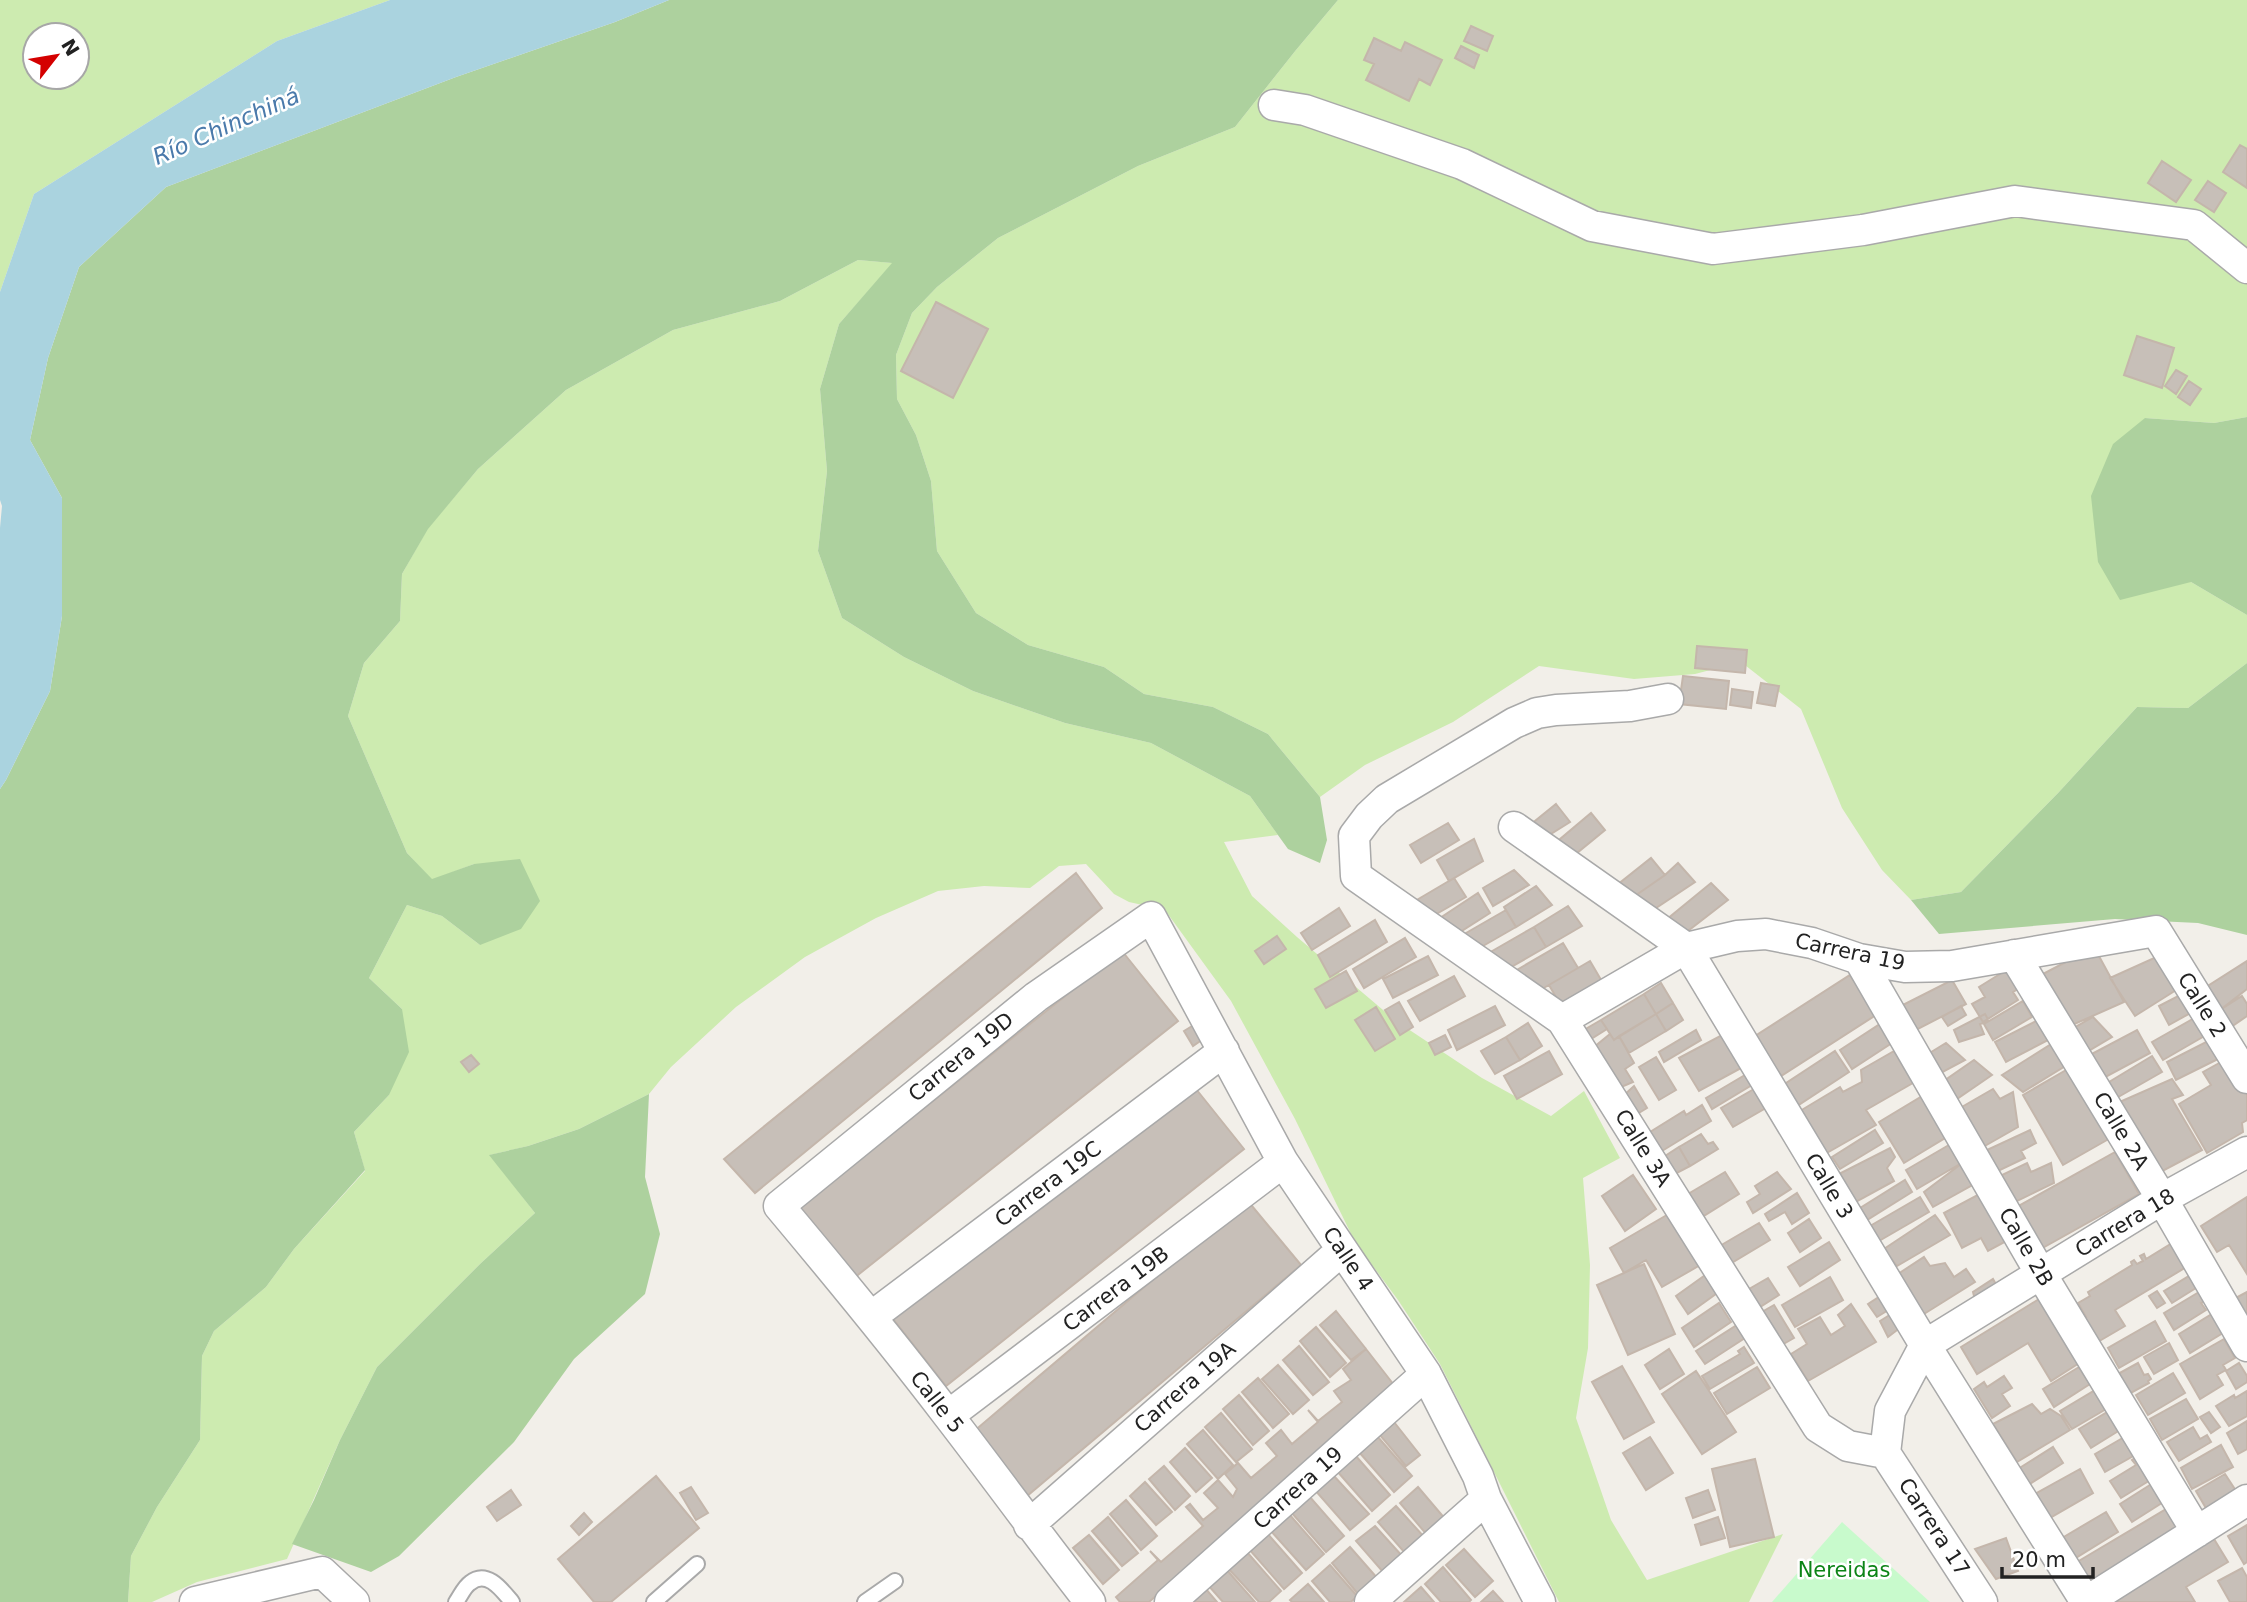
<svg xmlns="http://www.w3.org/2000/svg" width="2247" height="1602" viewBox="0 0 2247 1602" font-family="'DejaVu Sans',sans-serif">
	<style>
		.grass { fill: #cdebb0; fill-rule: evenodd }
		.forest { fill: #add19e }
		.park { fill: #c8facc }
		.water { fill: #aad3df }
		.building { fill: #c7bfb8; stroke: #c4b6ab; stroke-width: 2 }
		.lines { fill: none; stroke-linecap: round; stroke-linejoin: round }
		.lane-casing { stroke: #a9a9a9; stroke-width: 18 }
		.street-casing { stroke: #a9a9a9; stroke-width: 33 }
		.lane { stroke: #fff; stroke-width: 14 }
		.street { stroke: #fff; stroke-width: 30 }
		.labels { text-anchor: middle; stroke-width: 5; stroke-linejoin: round; paint-order: stroke }
		.street-label { font-size: 21px; fill: #222; stroke: #fff }
		.park-label { font-size: 21px; fill: #0c8416; stroke: #fff }
		.water-label { font-size: 23px; font-style: italic; fill: #4a7aab; stroke: #fff }
	</style>
	<rect width="100%" height="100%" fill="#f2efe9"/>
	<path class="grass" d="M0,0H390L277,41L34,194L0,292ZM35,35H77V77H35Z
		M1338,0H2247V417L2214,423L2145,418L2191,582L2247,615V663L2188,708L2137,707L2059,792L1961,892L1911,900L1882,870L1842,808L1801,709L1741,662L1695,674L1634,679L1539,666L1453,722L1365,765L1320,797L1268,734L1213,707L1144,694L1104,667L1028,645L976,613L937,551L931,481L916,435L897,399L896,355L912,313L937,287L998,238L1138,166L1235,127L1296,50Z
		M858,260L893,263L839,324L820,389L827,471L818,551L842,618L904,657L973,691L1065,723L1151,743L1250,796L1278,835L1224,842L1252,896L1297,937L1396,1021L1482,1078L1551,1116L1584,1091L1620,1158L1583,1178L1590,1265L1588,1348L1576,1418L1611,1520L1647,1580L1783,1534L1749,1602H1559L1440,1364L1398,1300L1355,1242L1295,1119L1231,1001L1165,910L1129,902L1114,894L1086,864L1059,866L1030,888L984,886L938,891L876,918L805,957L736,1007L671,1067L649,1094L579,1129L528,1146L490,1155L535,1213L480,1264L377,1367L340,1440L287,1559L197,1582L152,1602H128L131,1556L157,1507L200,1440L202,1356L214,1331L266,1287L294,1249L365,1171L354,1132L389,1095L402,1009L369,978L407,905L442,916L480,945L474,864L432,880L407,853L348,716L364,663L400,621L402,574L428,528L478,469L566,390L673,330L780,301Z"/>
	<path class="forest" d="M669,0H1338L1296,50L1235,127L1138,166L998,238L937,287L912,313L896,355L897,399L916,435L931,481L937,551L976,613L1028,645L1104,667L1144,694L1213,707L1268,734L1320,797L1327,840L1320,863L1288,849L1250,796L1151,743L1065,723L973,691L904,657L842,618L818,551L827,471L820,389L839,324L892,263L858,260L780,301L673,330L566,390L478,469L428,529L402,574L400,621L364,663L348,716L407,853L432,879L474,864L520,859L540,901L521,929L480,945L442,916L407,905L369,978L402,1009L409,1052L389,1095L354,1132L365,1170L294,1249L266,1287L214,1331L202,1356L200,1440L157,1507L131,1556L128,1602H0V789L6,780L50,691L62,616V498L30,440L48,358L79,267L166,187L456,77L615,22Z
		M2247,417V615L2191,582L2120,600L2098,562L2091,496L2113,444L2145,418L2214,423Z
		M2247,663V935L2198,923L2115,919L1939,934L1911,900L1961,892L2059,792L2137,707L2188,708Z
		M649,1094L645,1177L660,1234L645,1294L574,1359L514,1442L399,1556L371,1572L292,1544L314,1500L340,1440L377,1367L480,1264L535,1213L489,1155L528,1146L579,1129Z"/>
	<path class="park" d="M1842,1522L1930,1602H1772Z"/>
	<path class="water" d="M390,0H669L615,22L456,77L166,187L79,267L48,358L30,440L62,498V616L50,691L6,780L0,789V528L2,506L0,500V292L34,194L277,41Z"/>
	<path class="building" d="M1471,26L1493,36L1487,51L1464,41Z
		M1374,38L1401,51L1405,42L1442,60L1430,85L1419,79L1409,101L1366,80L1374,64L1364,60Z
		M1461,46L1479,55L1474,68L1455,58Z
		M2240,145L2247,149V188L2223,172Z
		M2162,161L2191,180L2176,202L2148,183Z
		M2208,181L2226,193L2214,212L2195,200Z
		M936,302L988,329L953,398L901,371Z
		M2137,336L2174,348L2162,388L2124,375Z
		M2176,370L2187,376L2176,394L2165,386Z
		M2189,381L2201,389L2190,405L2178,397Z
		M1697,646L1747,650L1745,673L1695,668Z
		M1683,676L1729,681L1726,709L1679,704Z
		M1761,683L1779,686L1775,706L1757,703Z
		M1732,689L1753,692L1751,708L1730,705Z
		M1556,804L1570,822L1546,837L1530,825Z
		M1591,813L1605,830L1566,862L1553,845Z
		M1448,823L1459,840L1421,863L1410,845Z
		M1474,839L1483,861L1449,881L1437,860Z
		M1651,858L1665,875L1629,900L1612,889Z
		M1678,863L1695,882L1647,914L1629,900L1665,875Z
		M1514,870L1529,885L1493,906L1483,888Z
		M1076,873L1102,908L755,1193L724,1159Z
		M1454,878L1466,897L1426,920L1415,901Z
		M1711,883L1728,900L1680,937L1666,920Z
		M1536,886L1552,905L1516,927L1504,907Z
		M1478,893L1490,913L1449,939L1437,920Z
		M1568,906L1582,926L1546,947L1534,927Z
		M1339,908L1350,926L1312,950L1301,933Z
		M1506,910L1516,927L1476,950L1466,933Z
		M1375,920L1387,942L1330,977L1318,955Z
		M1534,927L1546,947L1499,974L1487,954Z
		M1277,936L1286,949L1264,964L1255,951Z
		M1405,938L1416,957L1364,988L1353,969Z
		M1563,943L1578,968L1530,996L1515,971Z
		M2094,947L2124,1002L2070,1026L2043,974Z
		M1122,951L1178,1021L854,1278L798,1208Z
		M2163,954L2181,987L2135,1016L2110,978Z
		M1428,956L1438,975L1393,998L1383,979Z
		M1590,961L1604,985L1563,1009L1549,985Z
		M2247,961V989L2220,1010L2203,989Z
		M2008,969L2020,988L2013,992L2018,1000L1983,1022L1972,1004L1985,997L1979,987Z
		M1346,971L1357,991L1326,1008L1315,989Z
		M1850,975L1876,1015L1781,1076L1755,1036Z
		M1454,976L1465,996L1420,1021L1408,1001Z
		M1952,980L1966,1004L1914,1031L1899,1007Z
		M1661,983L1673,1003L1656,1014L1644,994Z
		M2184,993L2194,1011L2169,1025L2159,1006Z
		M1644,994L1656,1014L1614,1040L1601,1020Z
		M2242,996L2247,1004V1016L2231,1027L2220,1010Z
		M2023,1001L2032,1017L1993,1040L1984,1024Z
		M1399,1002L1413,1027L1400,1035L1385,1010Z
		M1673,1003L1683,1020L1666,1031L1656,1014Z
		M1495,1006L1505,1025L1457,1050L1448,1030Z
		M1961,1006L1966,1015L1948,1026L1942,1017Z
		M1376,1007L1395,1039L1375,1051L1355,1020Z
		M1656,1014L1666,1031L1629,1053L1619,1036Z
		M1985,1014L1989,1021L1980,1024L1984,1034L1959,1042L1954,1030Z
		M2198,1016L2208,1034L2163,1060L2152,1042Z
		M2093,1017L2112,1037L2085,1053L2072,1029Z
		M1601,1020L1607,1029L1583,1044L1577,1034Z
		M2038,1020L2048,1040L2006,1062L1995,1042Z
		M1197,1023L1206,1037L1193,1046L1184,1031Z
		M1528,1023L1542,1046L1520,1060L1506,1037Z
		M1880,1024L1892,1043L1852,1069L1840,1050Z
		M1696,1030L1701,1040L1664,1062L1659,1052Z
		M2137,1030L2150,1053L2100,1080L2088,1056Z
		M1610,1034L1614,1040L1619,1036L1634,1063L1625,1069L1633,1082L1614,1090L1588,1052Z
		M1445,1035L1451,1047L1435,1055L1429,1043Z
		M1722,1035L1741,1068L1699,1091L1679,1058Z
		M1506,1037L1520,1060L1495,1074L1481,1051Z
		M2208,1041L2218,1059L2176,1080L2167,1062Z
		M1946,1043L1965,1060L1939,1074L1928,1054Z
		M2053,1043L2067,1065L2023,1092L2002,1075Z
		M1549,1051L1562,1074L1517,1099L1504,1076Z
		M1835,1051L1849,1072L1797,1106L1783,1085Z
		M1894,1051L1913,1083L1866,1110L1876,1125L1825,1154L1800,1111L1840,1087L1843,1092L1862,1082L1861,1070Z
		M471,1055L479,1064L469,1072L461,1062Z
		M2152,1056L2162,1072L2113,1100L2104,1085Z
		M1656,1057L1676,1090L1659,1100L1639,1067Z
		M2230,1057L2247,1088V1120L2242,1123L2243,1132L2207,1153L2179,1104L2211,1085L2203,1072Z
		M1974,1060L1992,1075L1951,1103L1938,1085Z
		M2073,1066L2114,1136L2063,1165L2023,1095Z
		M1750,1072L1757,1082L1712,1109L1706,1098Z
		M1188,1079L1244,1149L946,1386L890,1315Z
		M2172,1079L2183,1095L2172,1099L2202,1150L2155,1175L2115,1104Z
		M1634,1086L1647,1108L1634,1116L1622,1097Z
		M1754,1089L1766,1108L1733,1127L1721,1108Z
		M1993,1089L2000,1099L2013,1092L2018,1127L1983,1147L1960,1108Z
		M1929,1092L1950,1135L1904,1163L1879,1122Z
		M1702,1105L1711,1121L1662,1151L1650,1132L1684,1111L1686,1115Z
		M1875,1130L1883,1143L1840,1169L1832,1157Z
		M2030,1130L2036,1143L2021,1151L2025,1158L1998,1171L1987,1150Z
		M1701,1134L1708,1144L1713,1142L1718,1149L1690,1166L1679,1147Z
		M1954,1142L1965,1161L1917,1189L1906,1170Z
		M1679,1147L1690,1166L1675,1174L1665,1156Z
		M1890,1148L1895,1157L1887,1168L1894,1181L1854,1203L1839,1174Z
		M2115,1152L2139,1194L2039,1250L2015,1208Z
		M1965,1161L1976,1183L1933,1207L1924,1192Z
		M2027,1163L2031,1172L2051,1163L2054,1183L2013,1203L2000,1176Z
		M1725,1172L1739,1194L1702,1217L1688,1194Z
		M1777,1172L1791,1189L1753,1213L1747,1202L1760,1194L1755,1186Z
		M1633,1175L1656,1209L1625,1231L1602,1196Z
		M1905,1180L1912,1192L1867,1220L1860,1208Z
		M1985,1191L2010,1239L1988,1251L1981,1238L1962,1248L1944,1213Z
		M1797,1193L1809,1213L1792,1224L1785,1212L1769,1221L1765,1214Z
		M1920,1197L1929,1212L1879,1241L1870,1226Z
		M2247,1197V1274L2229,1245L2217,1252L2201,1226Z
		M1247,1200L1301,1265L1027,1496L973,1432Z
		M1672,1212L1702,1264L1662,1287L1646,1260L1624,1273L1610,1248Z
		M1935,1215L1950,1235L1897,1266L1884,1249Z
		M1809,1219L1821,1238L1800,1252L1788,1233Z
		M1759,1223L1770,1240L1728,1265L1718,1247Z
		M1829,1242L1840,1260L1800,1286L1788,1267Z
		M2174,1242L2188,1266L2115,1310L2125,1326L2096,1343L2082,1320L2086,1317L2078,1303L2090,1296L2088,1292L2132,1265L2131,1262L2134,1260L2137,1264L2143,1261L2140,1256L2144,1254L2146,1259Z
		M1924,1257L1930,1266L1945,1263L1954,1277L1966,1269L1975,1282L1924,1314L1898,1274Z
		M1644,1264L1675,1334L1628,1355L1597,1285Z
		M1708,1273L1716,1294L1688,1314L1676,1296Z
		M2189,1276L2196,1288L2172,1303L2164,1291Z
		M1830,1277L1843,1300L1795,1327L1782,1305Z
		M1768,1278L1779,1295L1760,1307L1749,1289Z
		M1993,1279L1997,1286L1975,1300L1973,1292Z
		M2157,1291L2165,1303L2157,1308L2149,1296Z
		M2199,1292L2205,1301L2201,1303L2206,1310L2174,1330L2164,1313Z
		M2247,1292V1317L2230,1301Z
		M1882,1295L1890,1309L1877,1317L1868,1304Z
		M2044,1296L2084,1360L2051,1381L2028,1343L1977,1374L1961,1347Z
		M1719,1303L1731,1322L1694,1347L1682,1328Z
		M1851,1304L1876,1342L1808,1381L1791,1354L1807,1344L1798,1329L1820,1317L1831,1335L1845,1326L1838,1315Z
		M1774,1305L1794,1338L1780,1346L1760,1313Z
		M1336,1311L1366,1349L1351,1360L1320,1325Z
		M1893,1313L1901,1327L1888,1337L1880,1321Z
		M2212,1314L2223,1333L2190,1353L2179,1334Z
		M2155,1321L2166,1341L2119,1368L2108,1348Z
		M1737,1325L1745,1338L1705,1364L1696,1351Z
		M1316,1327L1346,1363L1330,1377L1300,1341Z
		M2224,1339L2235,1358L2223,1365L2226,1370L2217,1375L2223,1385L2200,1399L2180,1364Z
		M2169,1343L2178,1360L2154,1374L2144,1357Z
		M1299,1346L1329,1382L1313,1395L1283,1360Z
		M1744,1347L1754,1363L1710,1389L1702,1376L1740,1354L1738,1351Z
		M1366,1349L1394,1385L1149,1602H1120L1116,1597L1158,1560L1150,1551L1161,1562L1203,1526L1186,1507L1190,1504L1203,1520L1218,1508L1204,1493L1218,1480L1233,1497L1237,1489L1225,1474L1238,1463L1251,1478L1277,1456L1266,1443L1281,1430L1292,1444L1318,1422L1308,1410L1318,1421L1342,1402L1334,1391L1351,1380L1343,1369Z
		M1669,1349L1684,1374L1660,1389L1645,1365Z
		M2138,1363L2144,1375L2148,1374L2151,1379L2148,1381L2149,1383L2129,1394L2118,1374Z
		M2239,1363L2247,1376V1382L2236,1389L2226,1371Z
		M1278,1365L1309,1400L1293,1414L1262,1379Z
		M1622,1366L1654,1422L1624,1439L1592,1382Z
		M1757,1367L1770,1388L1727,1414L1714,1393Z
		M2079,1367L2090,1384L2054,1407L2043,1389Z
		M1696,1371L1736,1432L1702,1454L1662,1394Z
		M2173,1373L2185,1393L2148,1415L2136,1395Z
		M2004,1376L2012,1388L2002,1394L2010,1406L1992,1418L1974,1389L1984,1382L1987,1387Z
		M1258,1378L1289,1414L1273,1428L1242,1392Z
		M2097,1389L2108,1408L2072,1429L2060,1411Z
		M2247,1391V1416L2229,1426L2216,1406L2234,1395L2235,1398Z
		M1239,1395L1269,1431L1253,1445L1223,1409Z
		M2186,1399L2198,1419L2162,1440L2150,1419Z
		M2032,1404L2041,1414L2050,1409L2061,1416L2070,1430L2017,1462L1993,1424Z
		M2109,1411L2120,1430L2091,1448L2079,1429Z
		M2209,1412L2220,1427L2211,1433L2200,1417Z
		M1221,1413L1252,1449L1236,1462L1205,1427Z
		M2247,1421V1449L2238,1454L2227,1433Z
		M1394,1422L1420,1455L1406,1466L1379,1434Z
		M2193,1427L2200,1439L2207,1435L2211,1442L2179,1461L2167,1442Z
		M1203,1430L1233,1465L1218,1479L1187,1444Z
		M1377,1436L1412,1476L1394,1492L1359,1452Z
		M2126,1436L2137,1454L2105,1472L2095,1454Z
		M1650,1437L1673,1473L1646,1490L1623,1453Z
		M2221,1445L2233,1467L2192,1489L2181,1468Z
		M2053,1447L2063,1463L2028,1485L2018,1469Z
		M1185,1448L1212,1478L1196,1492L1170,1462Z
		M1355,1455L1390,1495L1372,1511L1337,1471Z
		M2138,1456L2152,1479L2121,1498L2110,1481L2136,1465L2132,1460Z
		M1755,1459L1774,1537L1730,1547L1712,1469Z
		M1164,1466L1190,1496L1175,1510L1149,1479Z
		M2080,1469L2093,1493L2048,1519L2035,1494Z
		M2225,1474L2240,1497L2210,1515L2196,1491Z
		M1333,1475L1369,1514L1350,1530L1315,1490Z
		M656,1476L699,1528L611,1602H594L558,1559Z
		M1145,1482L1172,1512L1156,1525L1130,1496Z
		M2153,1483L2165,1501L2132,1522L2120,1504Z
		M691,1487L708,1513L696,1520L680,1493Z
		M1418,1487L1446,1520L1428,1536L1400,1503Z
		M511,1490L521,1505L497,1521L487,1507Z
		M1708,1490L1715,1510L1693,1518L1686,1498Z
		M1309,1496L1344,1536L1326,1552L1291,1512Z
		M1126,1500L1157,1536L1141,1550L1110,1514Z
		M2173,1505L2188,1531L2092,1588L2077,1562Z
		M1396,1506L1425,1538L1406,1554L1378,1522Z
		M2106,1512L2118,1532L2074,1559L2062,1538Z
		M584,1513L592,1522L579,1535L571,1526Z
		M1289,1514L1324,1554L1306,1570L1270,1530Z
		M1108,1517L1138,1553L1122,1566L1092,1531Z
		M1718,1517L1725,1538L1701,1545L1695,1525Z
		M2247,1525V1562L2244,1564L2228,1536Z
		M1375,1526L1403,1557L1384,1573L1356,1541Z
		M1267,1533L1302,1573L1284,1589L1249,1549Z
		M1089,1535L1119,1570L1103,1584L1073,1548Z
		M2006,1538L2018,1571L1996,1579L1975,1549Z
		M2214,1539L2228,1562L2186,1587L2195,1602H2115L2113,1599Z
		M1350,1547L1378,1579L1359,1595L1332,1563Z
		M1464,1549L1493,1581L1475,1597L1446,1565Z
		M1246,1551L1281,1591L1269,1602H1259L1228,1568Z
		M1330,1565L1357,1596L1351,1602H1330L1312,1581Z
		M1443,1567L1471,1600L1469,1602H1441L1425,1584Z
		M2242,1568L2247,1577V1602H2230L2218,1581Z
		M1226,1569L1255,1602H1223L1208,1585Z
		M1308,1584L1324,1602H1292L1290,1600Z
		M1421,1587L1434,1602H1404Z
		M1205,1588L1217,1602H1189Z
		M1493,1591L1503,1602H1481Z"/>
	<g class="lines">
		<g class="lane-casing">
			<path id="lane" d="M456,1602C460,1597 464,1587 470,1583C487,1569 502,1590 512,1602
				M654,1602L697,1564
				M865,1602L895,1581"/>
		</g>
		<g class="street-casing">
			<path id="street" d="M1274,105L1305,110L1462,164L1592,226L1713,249L1863,230L2015,201L2194,225L2247,268
				M1668,699L1630,706L1556,710L1537,713L1514,723L1387,799L1369,816L1354,836L1356,876L1562,1020L1818,1427L1848,1446L1885,1453
				M1514,827L1686,948L1925,1345L2086,1602
				M2014,955L2162,1199L2247,1346
				M1859,959L2041,1274L2197,1532
				M1562,1020L1686,948L1737,936L1766,934L1812,943L1859,959L1905,967L1952,966L2156,931L2247,1078
				M871,1317L1224,1051
				M949,1415L1283,1162
				M1885,1453L1890,1411L1925,1345L2162,1199L2247,1152
				M1885,1453L1982,1602
				M1029,1525L1342,1250
				M195,1602L322,1572L354,1602
				M1090,1602C1041,1540 995,1476 947,1414C893,1343 836,1274 779,1206L1036,997L1151,917L1283,1162L1426,1374L1478,1476L1486,1499L1540,1602
				M1170,1602L1426,1374
				M1370,1602L1486,1499
				M2086,1602L2247,1500"/>
		</g>
		<use href="#lane" class="lane"/>
		<use href="#street" class="street"/>
	</g>
	<g class="labels">
		<g class="street-label">
			<text transform="translate(1850 952) rotate(12)" y="7">Carrera 19</text>
			<text transform="translate(2202 1005) rotate(58)" y="7">Calle 2</text>
			<text transform="translate(961 1057) rotate(-39)" y="7">Carrera 19D</text>
			<text transform="translate(2121 1131) rotate(59)" y="7">Calle 2A</text>
			<text transform="translate(1643 1148) rotate(58)" y="7">Calle 3A</text>
			<text transform="translate(1048 1184) rotate(-37)" y="7">Carrera 19C</text>
			<text transform="translate(1829 1186) rotate(59)" y="7">Calle 3</text>
			<text transform="translate(2125 1223) rotate(-31)" y="7">Carrera 18</text>
			<text transform="translate(2026 1247) rotate(60)" y="7">Calle 2B</text>
			<text transform="translate(1348 1259) rotate(56)" y="7">Calle 4</text>
			<text transform="translate(1116 1289) rotate(-37)" y="7">Carrera 19B</text>
			<text transform="translate(1185 1387) rotate(-41)" y="7">Carrera 19A</text>
			<text transform="translate(937 1402) rotate(52)" y="7">Calle 5</text>
			<text transform="translate(1298 1488) rotate(-42)" y="7">Carrera 19</text>
			<text transform="translate(1934 1527) rotate(57)" y="7">Carrera 17</text>
		</g>
		<g class="park-label">
			<text x="1844" y="1577">Nereidas</text>
		</g>
		<g class="water-label">
			<text transform="translate(226 126) rotate(-24)" y="8">Río Chinchiná</text>
		</g>
	</g>
	<g transform="translate(56 56) rotate(59)"><circle r="33" fill="#ffffff" stroke="#a7a7a7" stroke-width="2"/>
	<path d="M0-5L12 26L0 18L-12 26Z" fill="#d40000"/>
	<text y="-10" font-size="19" font-weight="bold" text-anchor="middle" fill="#222222">N</text>
	</g>
	<path d="M2002 1567v10h91v-10" fill="none" stroke="#222222" stroke-width="3.5"/>
	<text x="2012" y="1567" font-size="21" fill="#222222" stroke="#ffffff" stroke-width="5" paint-order="stroke">20 m</text>
</svg>
